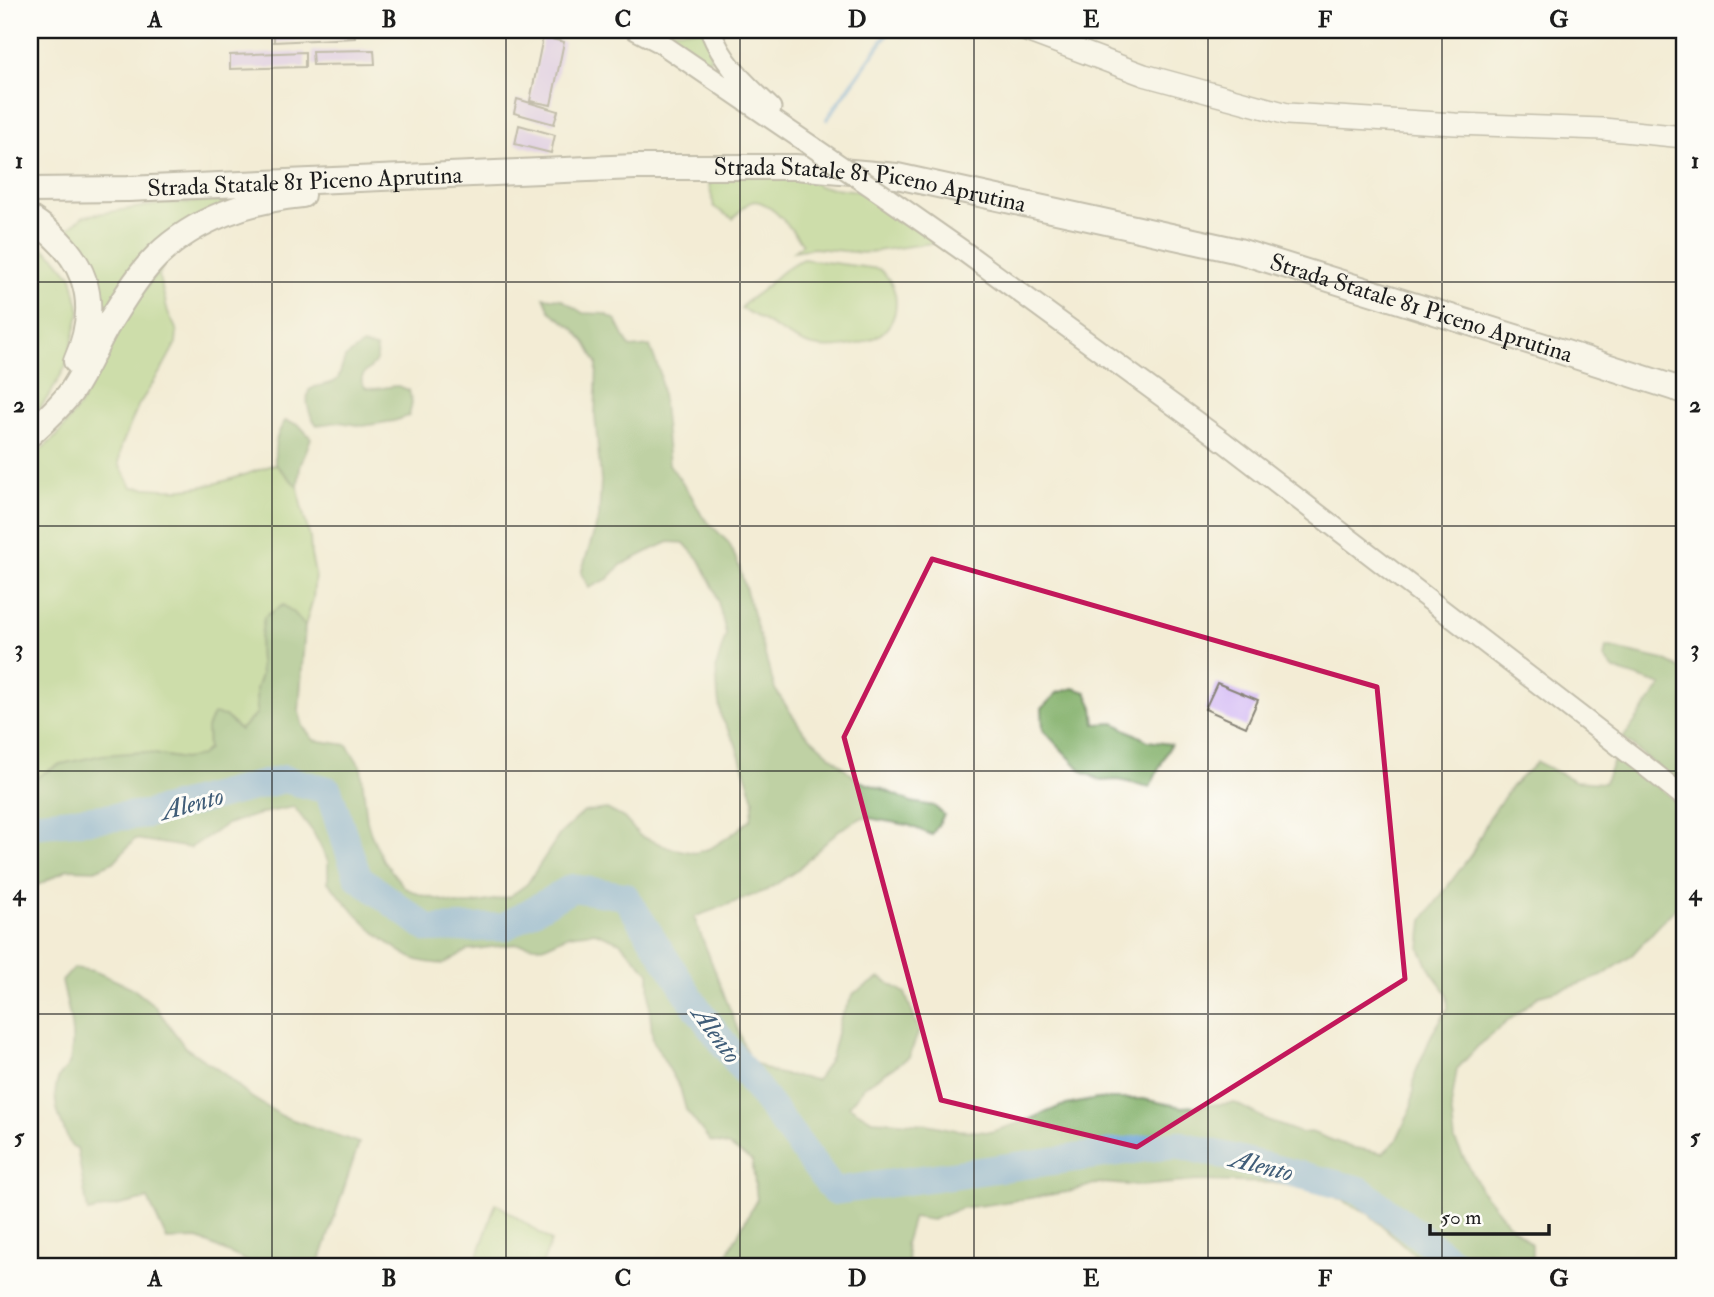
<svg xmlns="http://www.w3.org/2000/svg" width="1714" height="1297" viewBox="0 0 1714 1297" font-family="'IM FELL Double Pica',serif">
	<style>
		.green { fill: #a1cb77; stroke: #5e744a; stroke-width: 2 }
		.forest { fill: #80af68; stroke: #4e6642; stroke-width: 2 }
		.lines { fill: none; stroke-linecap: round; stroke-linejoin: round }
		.stream { stroke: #639ed3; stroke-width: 4.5 }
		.river { stroke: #639ed3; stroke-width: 28 }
		.building { fill: #ccadf5 }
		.tertiary-casing { stroke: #888478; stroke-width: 23 }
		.secondary-casing { stroke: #888478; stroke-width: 24 }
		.trunk-casing { stroke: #888478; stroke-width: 28 }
		.tertiary { stroke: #fff; stroke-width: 19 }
		.secondary { stroke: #fff; stroke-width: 21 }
		.trunk { stroke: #fff; stroke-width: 24 }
		.tertiary-bridge-casing { stroke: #888478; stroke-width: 23; stroke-linecap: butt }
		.tertiary-bridge { stroke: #fff; stroke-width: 19 }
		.marked { fill: none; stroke: #c2185b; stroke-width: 5; stroke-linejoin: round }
		.grid { fill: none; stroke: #1c1c1c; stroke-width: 2; stroke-opacity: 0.55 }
		.labels { text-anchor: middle; stroke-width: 6; stroke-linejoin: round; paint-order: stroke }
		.street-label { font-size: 24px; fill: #1c1c1c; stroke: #fdfcf7 }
		.water-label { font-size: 26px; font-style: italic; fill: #405d78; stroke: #fdfcf7 }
		.neatline { fill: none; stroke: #1c1c1c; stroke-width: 2.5 }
		.grid-label { font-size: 23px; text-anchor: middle; font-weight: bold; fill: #1c1c1c }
	</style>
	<rect width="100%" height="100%" fill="#fdfcf7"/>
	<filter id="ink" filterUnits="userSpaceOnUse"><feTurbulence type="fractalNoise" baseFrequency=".0143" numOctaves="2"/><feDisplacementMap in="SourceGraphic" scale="14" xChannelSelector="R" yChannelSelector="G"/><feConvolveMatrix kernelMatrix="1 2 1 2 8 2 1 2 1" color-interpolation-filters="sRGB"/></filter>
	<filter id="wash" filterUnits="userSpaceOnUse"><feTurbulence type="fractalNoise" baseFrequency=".00686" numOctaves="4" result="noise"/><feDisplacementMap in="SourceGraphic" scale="28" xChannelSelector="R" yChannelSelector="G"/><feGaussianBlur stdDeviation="1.57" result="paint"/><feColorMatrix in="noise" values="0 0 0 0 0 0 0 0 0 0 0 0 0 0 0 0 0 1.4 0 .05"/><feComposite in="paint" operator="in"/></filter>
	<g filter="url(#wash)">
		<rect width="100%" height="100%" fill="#f3ecd5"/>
		<path class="green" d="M661,30H703L711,45L710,61L703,62L663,36Z
			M716,174L809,175L818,186L876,193L946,241L863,253L814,248L794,251L803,244C794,233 765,192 749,203C743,206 738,214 733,219L714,207L709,184Z
			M229,201L98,320L64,232L84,216L167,203Z
			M30,238L56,258L72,277L80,311L66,366L52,391L30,423Z
			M803,259L879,269C902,286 902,323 876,337C861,346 830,350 813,346C787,339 766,319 741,309C746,299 754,297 762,290C779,275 782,269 803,259Z
			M164,262L159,276L168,312L177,331L176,343L162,369L138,406L121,447L119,464L132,487C149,488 166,490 183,489C215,486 245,475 275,464L298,487L301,505L310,538L311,555L315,573L313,599L305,626L294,613L259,648L261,675L256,689L257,714L240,730L225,716L207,728L208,749L200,756L184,759L142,752L60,764L42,774L30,784V459L57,436L82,402L108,348L137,301Z
			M496,1203L551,1241L541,1267H474Z"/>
		<path class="forest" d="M544,297L561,299L583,313L605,314L616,320L630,348L650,346L660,373L669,464L691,495L702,516L729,543L738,563L775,689L804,732L859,781L880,788L911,802L934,806L944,815L932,835L908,825L863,817L839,830L796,871L767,890L694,917L750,1061L775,1073L817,1080L831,1057L841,1017L854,993L880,978L905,993L919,1031L909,1057L865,1086L849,1106L872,1120L927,1124L956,1130L990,1132L1026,1121L1061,1106L1097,1099H1143L1182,1107L1235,1103L1271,1122L1301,1133L1311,1132L1350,1147L1383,1153L1396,1141L1411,1109L1415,1074L1432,1034L1448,1008L1447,993L1432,973L1420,949L1423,920L1472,853L1489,818L1512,786L1537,762L1575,781L1604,783L1614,760L1633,766L1684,808V896L1680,903L1631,956L1602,976L1570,987L1540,995L1480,1044L1457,1069L1451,1107L1455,1141L1482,1191L1509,1224L1532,1244V1267H1425L1420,1260L1368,1213L1321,1190L1273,1183L1197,1181L1140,1186L1100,1183L1068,1192L993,1204L961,1208L932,1220L913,1217L905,1244L910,1267H724L728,1253L757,1199L752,1161L729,1146L710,1141L686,1110L680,1088L653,1041L650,1013L649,973L620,942L595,932L569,935L543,947L516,944L468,950L444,964C434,963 421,963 412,958C378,941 352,910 328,882V861L313,832L294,807L263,813L227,824L190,848L135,839L114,862L95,870L68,869L40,884L30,888V784L42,774L61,764L102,755L142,752L184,759L200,756L208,749L207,728L213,714L225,716L240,730L257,713L256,689L261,675L259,648L264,617L283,605L294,613L305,626L299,712L303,726L314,740L347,745L361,767L367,820L371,834L383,860L405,888L421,895L456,904H472L509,897L527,884L560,834L584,812L607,809L624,818L640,836L670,848L695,853L711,848L731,835L751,819L754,800L735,742L721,717L718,697L716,667L726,634L722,617L715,591L701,562L684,543L669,542L649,551L621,565L608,579L589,588L581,573L599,517L601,481L595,416L597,363L586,343L574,329L550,311Z
			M362,345L376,348C383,368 359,369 362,382C364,395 389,385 398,386C402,387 405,389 409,390L412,403L409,416L394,421L363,426L339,422L317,425C309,416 305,402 309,390L315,387L334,382L338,379L345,358Z
			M285,421L299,425L311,438L300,467L298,487L275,464C274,446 275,436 285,421Z
			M1606,647L1664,660L1684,670V789L1623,738L1662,685L1614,670L1604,658Z
			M1073,688L1086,692L1093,707L1095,724L1114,723L1148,741L1171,744L1150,787L1118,780L1101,781L1082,771L1043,730L1042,708L1057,693Z
			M74,968L94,971L131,987L155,1006L185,1047L223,1073L251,1097L282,1116L359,1143L318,1267H260L198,1239L167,1240L148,1199L88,1212L77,1148L71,1146C62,1125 49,1100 59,1077C62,1072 67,1069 69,1064C71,1059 71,1052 72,1047C74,1026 66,1002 62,981Z"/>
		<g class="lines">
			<path class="stream" d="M827,119L890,30"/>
			<path class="river" d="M30,825L147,814L284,779L328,790L358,877L428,929L504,927L572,888L625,896L697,1008L834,1191L1177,1144L1360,1190L1460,1267"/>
		</g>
		<g id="blocks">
			<path class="building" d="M274,30H354L355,38L274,42Z
				M543,37L564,42L551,105L530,101Z
				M374,50L375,64L313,65L312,51Z
				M305,52V67L230,69V55Z
				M517,99L558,111L554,124L514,113Z
				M519,125L555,135L551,153L515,144Z
				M1217,683L1258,700L1246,727L1205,709Z"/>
		</g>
	</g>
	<g filter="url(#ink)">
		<use href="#blocks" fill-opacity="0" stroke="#888478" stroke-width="2"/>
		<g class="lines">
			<g class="tertiary-casing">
				<path id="tertiary" d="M636,30L659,42L813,147
					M710,30C724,65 744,82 771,108
					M885,196L962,250L1224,442L1644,765L1684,797"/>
			</g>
			<g class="secondary-casing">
				<path id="secondary" d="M1024,30L1144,75L1287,114L1455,124L1603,129L1684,137"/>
			</g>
			<g class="trunk-casing">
				<g id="trunk">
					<path id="s1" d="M30,190L128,189L635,167H795L897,176L1239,251L1541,345L1684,391"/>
					<path d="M30,218C84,253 103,299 76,361"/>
					<path d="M30,434C44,421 59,408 71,392C86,370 96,344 110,321C124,299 138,275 157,256C195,219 250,200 302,195"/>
				</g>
			</g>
			<use href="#tertiary" class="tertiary"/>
			<use href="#secondary" class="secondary"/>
			<use href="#trunk" class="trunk"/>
			<g class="tertiary-bridge-casing">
				<path id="tertiary-bridge" d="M813,147L885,196"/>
			</g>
			<use href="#tertiary-bridge" class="tertiary-bridge"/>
		</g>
	</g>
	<path d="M0 0H1714V1297H0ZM932,559L1377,687L1405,979L1137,1147L941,1100L844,737Z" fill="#f3ecd5" fill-opacity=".55" fill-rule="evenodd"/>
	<path class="marked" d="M932,559L1377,687L1405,979L1137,1147L941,1100L844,737Z"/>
	<path class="grid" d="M272,30V1267M506,30V1267M740,30V1267M974,30V1267M1208,30V1267M1442,30V1267M30,282H1684M30,526H1684M30,771H1684M30,1014H1684"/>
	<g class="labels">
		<g class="street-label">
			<text dy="8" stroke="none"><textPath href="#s1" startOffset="275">Strada Statale 81 Piceno Aprutina</textPath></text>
			<text dy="8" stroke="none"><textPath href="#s1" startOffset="842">Strada Statale 81 Piceno Aprutina</textPath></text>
			<text dy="8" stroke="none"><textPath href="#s1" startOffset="1409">Strada Statale 81 Piceno Aprutina</textPath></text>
		</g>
		<g class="water-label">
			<text transform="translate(192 803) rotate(-15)" y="9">Alento</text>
			<text transform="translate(717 1034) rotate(54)" y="9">Alento</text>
			<text transform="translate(1262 1165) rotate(14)" y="9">Alento</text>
		</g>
	</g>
	<rect width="1714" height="1297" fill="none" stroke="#fdfcf7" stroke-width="77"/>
	<path d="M1430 1224v10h119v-10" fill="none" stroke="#1c1c1c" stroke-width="3.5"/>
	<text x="1441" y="1224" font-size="21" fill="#1c1c1c" stroke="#fdfcf7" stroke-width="5" paint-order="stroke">50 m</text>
	<rect x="38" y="38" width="1638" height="1220" class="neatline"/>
	<g class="grid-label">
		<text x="155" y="27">A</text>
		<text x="389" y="27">B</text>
		<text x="623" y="27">C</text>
		<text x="857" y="27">D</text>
		<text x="1091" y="27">E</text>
		<text x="1325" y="27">F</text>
		<text x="1559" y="27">G</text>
		<text x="19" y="168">1</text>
		<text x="1695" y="168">1</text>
		<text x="19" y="412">2</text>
		<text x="1695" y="412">2</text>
		<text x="19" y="656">3</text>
		<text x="1695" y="656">3</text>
		<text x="19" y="900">4</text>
		<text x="1695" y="900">4</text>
		<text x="19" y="1144">5</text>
		<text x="1695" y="1144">5</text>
		<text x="155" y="1286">A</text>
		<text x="389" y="1286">B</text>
		<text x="623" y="1286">C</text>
		<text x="857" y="1286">D</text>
		<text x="1091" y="1286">E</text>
		<text x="1325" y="1286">F</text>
		<text x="1559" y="1286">G</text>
	</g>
</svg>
